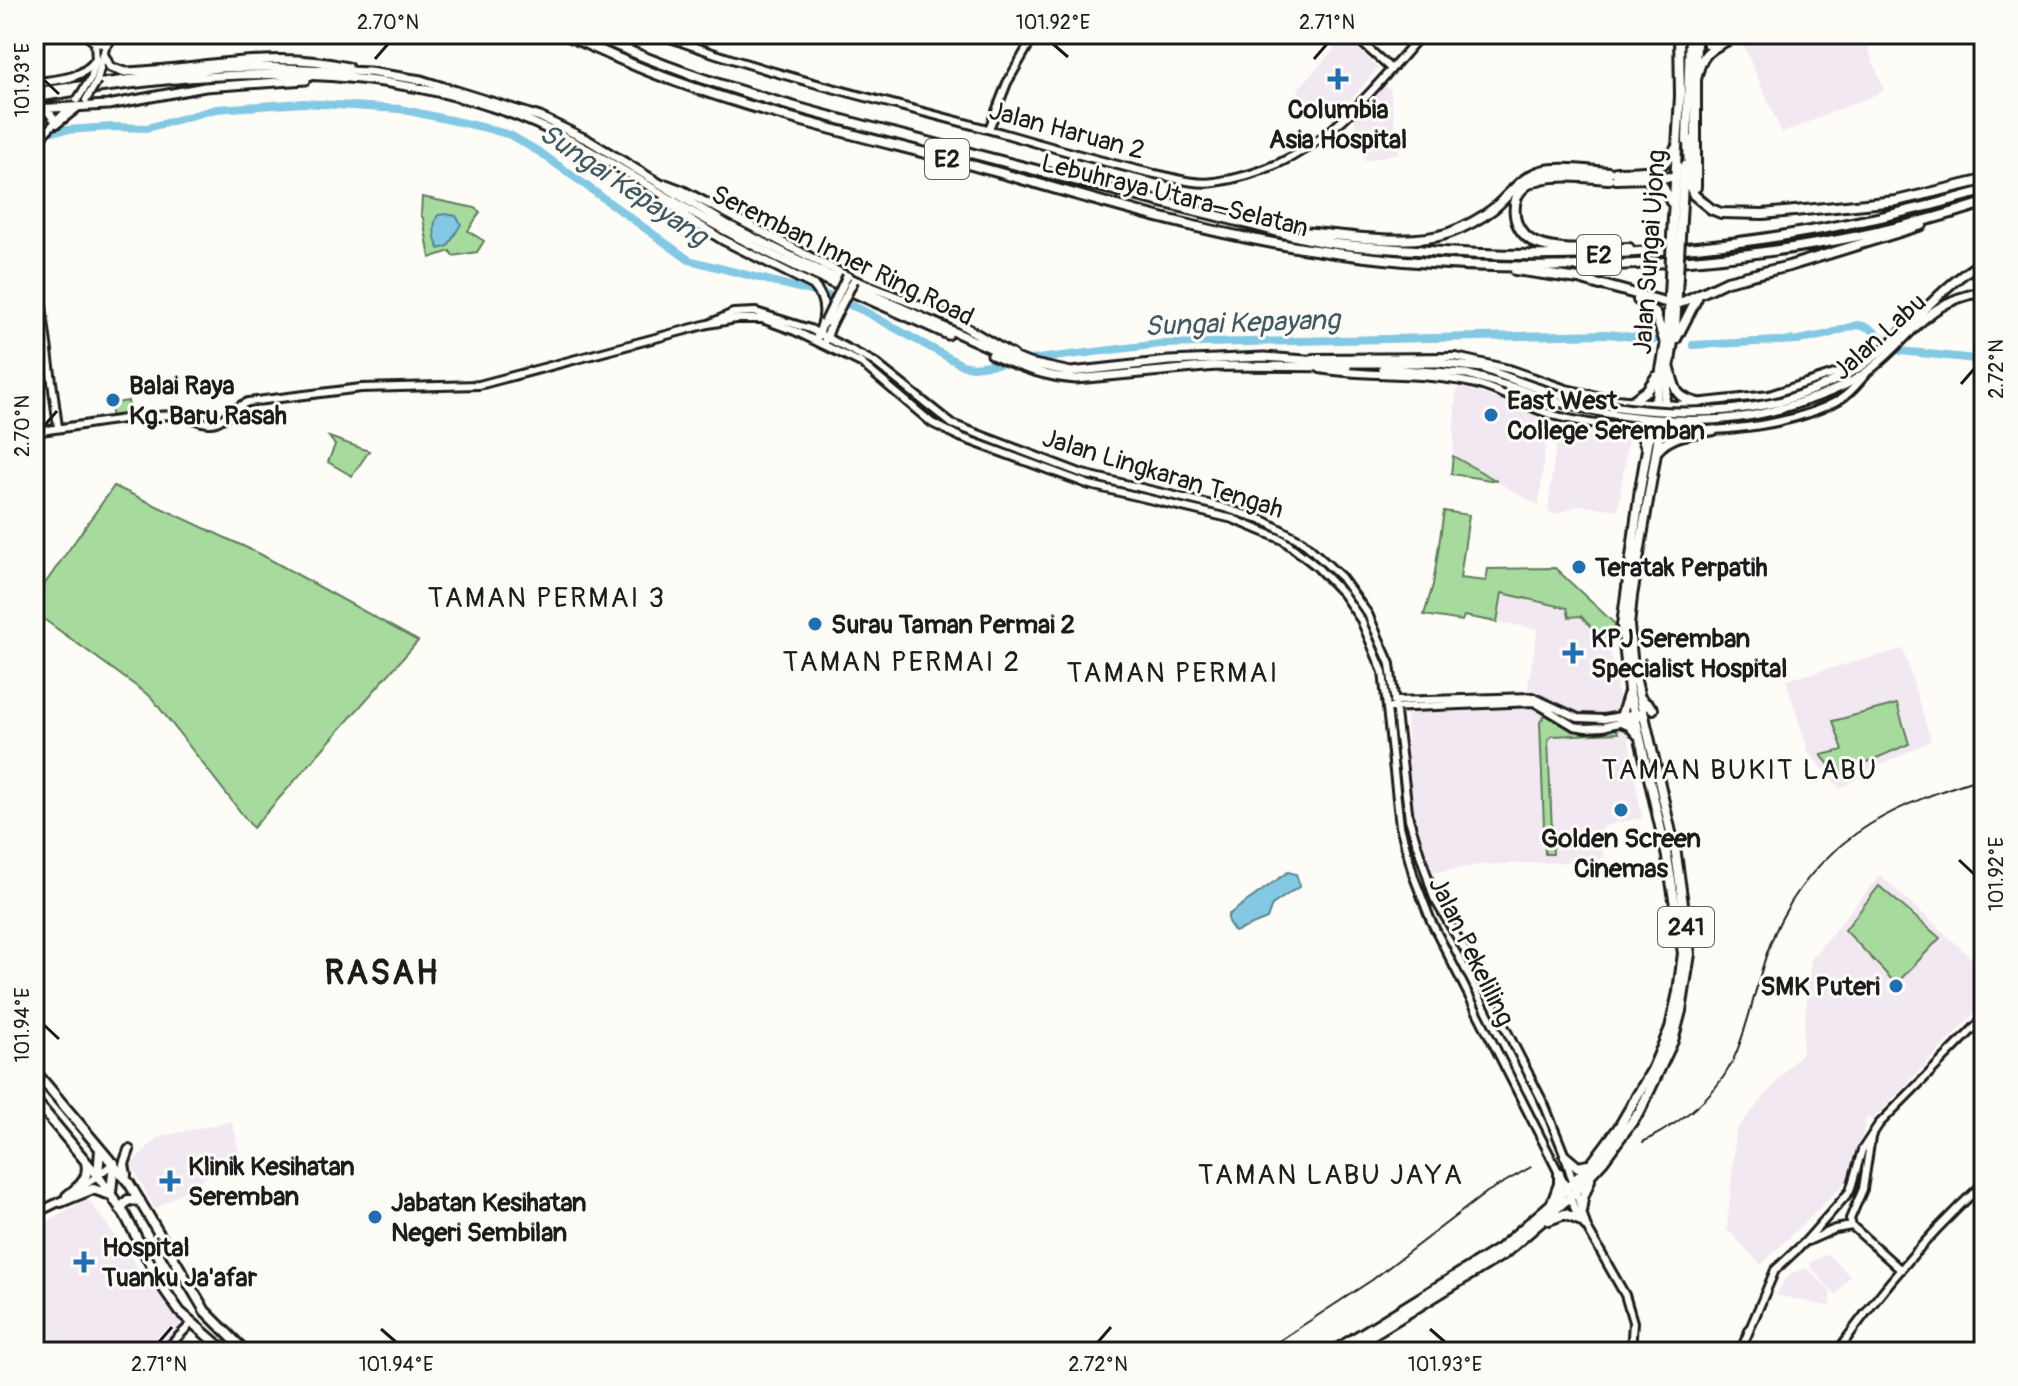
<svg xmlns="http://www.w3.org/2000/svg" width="2018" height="1386" viewBox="0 0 2018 1386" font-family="Pangolin,sans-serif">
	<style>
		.built { fill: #f2e8f1 }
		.green { fill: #a6db9d; stroke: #617c5c; stroke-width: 2 }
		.water { fill: #83c9e4; stroke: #5a8494; stroke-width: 2 }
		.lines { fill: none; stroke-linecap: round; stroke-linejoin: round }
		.river { stroke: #83c9e4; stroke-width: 8 }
		.secondary-casing { stroke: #1c1c1c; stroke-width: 12 }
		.primary-casing { stroke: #1c1c1c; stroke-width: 13 }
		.highway-casing { stroke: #1c1c1c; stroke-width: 14 }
		.secondary { stroke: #fdfcf7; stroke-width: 6 }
		.primary { stroke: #fdfcf7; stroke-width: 7 }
		.highway { stroke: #fdfcf7; stroke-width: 8 }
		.rail { stroke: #1c1c1c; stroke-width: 2 }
		.secondary-bridge-casing { stroke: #1c1c1c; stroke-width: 12; stroke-linecap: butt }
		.primary-bridge-casing { stroke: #1c1c1c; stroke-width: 13; stroke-linecap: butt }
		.highway-bridge-casing { stroke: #1c1c1c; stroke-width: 14; stroke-linecap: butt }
		.secondary-bridge { stroke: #fdfcf7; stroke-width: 6 }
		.primary-bridge { stroke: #fdfcf7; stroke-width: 7 }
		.highway-bridge { stroke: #fdfcf7; stroke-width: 8 }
		.ticks { fill: none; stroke: #1c1c1c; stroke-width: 3 }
		.poi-dot { fill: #1f6fb2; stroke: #fdfcf7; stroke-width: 3 }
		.labels { text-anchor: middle; stroke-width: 6; stroke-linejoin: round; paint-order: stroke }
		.shield { fill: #fdfcf7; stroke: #605f5e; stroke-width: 2 }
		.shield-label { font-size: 24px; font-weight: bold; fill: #1c1c1c }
		.poi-label { font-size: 26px; font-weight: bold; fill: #1c1c1c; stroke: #fdfcf7; text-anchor: start }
		.street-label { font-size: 26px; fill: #1c1c1c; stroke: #fdfcf7 }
		.water-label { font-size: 28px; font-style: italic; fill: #405962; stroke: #fdfcf7 }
		.neighbourhood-label { font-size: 28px; letter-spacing: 2px; fill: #1c1c1c; stroke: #fdfcf7 }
		.district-label { font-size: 34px; font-weight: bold; letter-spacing: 2px; fill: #1c1c1c; stroke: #fdfcf7 }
		.neatline { fill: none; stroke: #1c1c1c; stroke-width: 3 }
		.ticks-label { font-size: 20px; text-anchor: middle; fill: #1c1c1c }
	</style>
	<rect width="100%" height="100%" fill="#fdfcf7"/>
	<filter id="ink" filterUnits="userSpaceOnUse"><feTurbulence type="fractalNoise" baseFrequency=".0125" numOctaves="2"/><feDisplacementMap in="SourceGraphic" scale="16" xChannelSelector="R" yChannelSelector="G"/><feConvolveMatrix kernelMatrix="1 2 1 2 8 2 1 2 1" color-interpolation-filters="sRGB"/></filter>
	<g filter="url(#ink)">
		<path class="built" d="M1749,34H1863L1884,91L1782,133L1740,38Z
			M1346,36L1378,68L1333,120L1299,92V88Z
			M1384,86L1390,89L1399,153L1364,161L1354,116Z
			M1461,387L1498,399L1548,422L1539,506L1453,456L1455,406L1457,390Z
			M1558,427L1629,434L1618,510L1580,505L1554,515L1548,511Z
			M1501,593L1559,604L1581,615L1610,648L1621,712L1605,716L1579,715L1567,711L1541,695L1527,691L1538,629L1497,622Z
			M1903,649L1931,741L1866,772L1841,789L1809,754L1786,680Z
			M1523,704L1537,706L1580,730L1626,724L1642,818L1607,825L1601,831L1603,857L1595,861L1478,865L1433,873L1415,816L1409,781L1406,709Z
			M1880,875L1984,969V1003L1872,1120L1867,1117L1849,1179L1761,1265L1727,1229L1736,1130L1802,1052L1811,959Z
			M232,1121L240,1156L155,1209L131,1164L158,1137Z
			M88,1199L159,1296L190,1332L179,1352H34V1228Z
			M1828,1254L1850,1276L1836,1296L1810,1266L1811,1262Z
			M1807,1268L1830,1291L1831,1307L1776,1295L1785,1279L1792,1273Z"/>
		<path class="green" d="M422,197L475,208L480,212L468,231L484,241L477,252L453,256L450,251L430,258L423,218L421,215Z
			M128,401L130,416L112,419L110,404Z
			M329,437L369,451L352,476L328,462L335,445Z
			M1453,456L1497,481L1451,474Z
			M114,486L260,554L418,641L253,828L151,697L34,612V599Z
			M1444,511L1469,515L1460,578L1486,581L1488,569L1555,568L1615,624L1610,648L1581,616L1569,617L1567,608L1502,593L1497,622L1464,616L1462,621L1424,615L1433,585Z
			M1897,704L1909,744L1865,763L1841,779L1821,755L1843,750L1833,721Z
			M1546,714L1587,729L1616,728L1618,733L1552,736L1548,740L1553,854H1545L1540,722Z
			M1879,886L1940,938L1896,984L1845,930Z"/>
		<path class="water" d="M445,214L456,216L461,224L448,246L439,249C434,239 432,224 438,215Z
			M1288,872L1296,874L1300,886L1272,905L1267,919L1235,932L1228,922V915Z"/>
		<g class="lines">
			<path class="river" d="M34,132L113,127L147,128L216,109L304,103L400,109L482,127L510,135L541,153L689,260L829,296L862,310L962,365L973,367L1160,344L1609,334L1655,340
				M1693,345L1798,340L1825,335L1857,325L1868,327L1901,351L1984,360"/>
			<g class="secondary-casing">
				<path id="secondary" d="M87,34C94,47 108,47 115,34
					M659,34C773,77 891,102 1009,135C1057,149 1106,163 1155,174C1175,178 1195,185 1215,182C1314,168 1361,103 1422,34
					M1352,34L1391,69
					M1702,34L1707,44L1718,42
					M91,78L96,60L95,43
					M97,81L105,48L110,41
					M57,124L80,106
					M989,129L1007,83L1035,34
					M34,144L70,107
					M34,246L58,427
					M711,323L733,313L756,312L810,329L874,362L952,424L1083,474L1221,507L1263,520L1302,541L1341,577L1368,614L1390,664L1409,819L1434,898L1470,959L1545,1106L1565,1156L1587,1228L1625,1295L1633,1322L1631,1352
					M1313,358L1456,357L1509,369L1566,389L1606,398L1676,405L1769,395L1859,366
					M1320,369C1368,377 1420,372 1467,382C1495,387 1520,404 1547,413C1585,426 1653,431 1693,430
					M1712,430C1753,428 1803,420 1839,400C1850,394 1858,383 1866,374
					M34,432C80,426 129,416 175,415C188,415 199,424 211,423C223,423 234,406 248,402L361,388L479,385L708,324L736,319H762L795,331L861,363L932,423L960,437L1090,485L1233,519L1283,540L1316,566L1343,594L1361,620L1383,672L1400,826L1414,877L1431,921L1567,1189L1579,1220L1587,1228
					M1394,701L1532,697L1578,718L1604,719L1637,713
					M1387,708L1534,702L1574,726L1586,728L1603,727L1644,716
					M76,1192L114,1163
					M34,1214L63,1200
					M1852,1226L1850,1219L1863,1189L1871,1137
					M1808,1241L1835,1229L1852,1226L1901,1270
					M163,1352L192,1323
					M1740,1352L1775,1270L1805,1242L1850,1191L1862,1150L1879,1124L1984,1018
					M1837,1352C1880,1291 1929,1233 1984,1183"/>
			</g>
			<g class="primary-casing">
				<path id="primary" d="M104,55L110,67L125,72C201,69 272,49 348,67
					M1695,76L1697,34
					M34,83C58,79 80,81 96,60
					M34,92L218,68L263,67L369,72L421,80L540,117L588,140L728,225L835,278L997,351L1029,363L1071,372L1169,361L1264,357L1347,363H1439L1482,368L1520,382
					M34,98C187,72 345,58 495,108C572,133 637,181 708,221C785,265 867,298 948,335
					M45,108L56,121
					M34,109L108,105L205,87L306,80
					M666,184L682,190L854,280L950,318L1013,355
					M664,199L689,219L723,240L813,285C829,302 825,321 816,340
					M824,344L831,325
					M992,355C1020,367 1046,377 1076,379L1216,366L1347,367
					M1383,369L1467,374L1518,389
					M1779,402C1808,392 1837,382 1863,365C1904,337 1942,283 1984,261
					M1780,409C1811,399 1846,389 1872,368C1913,336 1926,300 1984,292"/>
			</g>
			<g class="highway-casing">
				<path id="highway" d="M564,34C600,50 635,67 672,80C770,116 874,139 975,166C1074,193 1173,225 1273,243C1492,284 1772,272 1984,203
					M591,34C713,91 844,120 974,154C1055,175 1136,196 1218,216C1255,225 1292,237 1330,243C1358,247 1387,248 1416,250C1608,266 1798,244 1984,191
					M1688,138L1689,184L1694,195L1711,209L1721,213L1763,214L1896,201L1984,180
					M1687,141L1690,34
					M1616,172C1646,171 1659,176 1676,148
					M1609,179C1580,177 1509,165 1515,215C1516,227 1525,238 1536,243C1563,254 1600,248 1629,248
					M1616,179L1675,177
					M1648,180L1662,185L1671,202
					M1696,187V80C1702,47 1714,49 1739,34
					M1673,217L1680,96L1679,34
					M1681,219L1684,166
					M1302,232C1345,235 1409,247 1449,233C1465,227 1480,219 1493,209C1509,196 1520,177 1541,171C1562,166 1588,171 1609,172
					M1515,270L1579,279L1600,285
					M1603,285L1676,305L1727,281L1789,266L1922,225
					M1638,300L1655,313L1664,340
					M1676,339L1697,298
					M1670,369C1675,390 1675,397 1698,403
					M1632,401L1647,390L1656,377
					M1628,426L1641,434L1646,447
					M1657,451C1671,434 1693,433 1714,430
					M1641,699L1653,709
					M1621,717L1628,695
					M1620,722L1629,725L1637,734
					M34,1070L129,1183L205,1311L246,1352
					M34,1099L98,1176L125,1215L162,1286L180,1312L226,1352
					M1565,1156L1578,1167L1588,1165
					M126,1175L124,1164L129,1150
					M98,1176L100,1149
					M111,1192L114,1163
					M67,1196C79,1186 90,1179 86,1162
					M1553,1200L1559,1184V1173
					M61,1202L93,1189L108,1194
					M120,1209L128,1200L140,1201
					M1581,1212L1583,1198L1590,1180
					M1549,1220L1565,1214L1579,1220
					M1332,1352L1499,1249L1551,1204L1592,1163L1619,1127L1652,1070L1670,1028L1678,992L1683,953L1667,857L1629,690L1622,625L1640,489L1667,336L1670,276
					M1344,1352L1504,1254L1571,1196L1603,1161L1640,1111L1673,1041L1681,1011L1690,954L1676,854L1633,668L1629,626L1632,596L1660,429L1675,328L1678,275"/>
			</g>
			<use href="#secondary" class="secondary"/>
			<use href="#primary" class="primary"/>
			<use href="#highway" class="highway"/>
			<path class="rail" d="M1643,1142C1682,1122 1721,1094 1737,1051C1755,1006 1760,957 1784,914C1830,832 1900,803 1984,777
				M1262,1352L1372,1280L1487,1192L1531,1167"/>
			<g class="secondary-bridge-casing">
				<path id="secondary-bridge" d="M77,100L91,78
					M86,100L97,81"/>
			</g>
			<g class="primary-bridge-casing">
				<path id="primary-bridge" d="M825,322L847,276
					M831,325L854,280
					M1520,382C1601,412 1694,421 1779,402
					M1518,389C1596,418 1700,432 1780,409"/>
			</g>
			<g class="highway-bridge-casing">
				<path id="highway-bridge" d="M1678,275L1681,219
					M1670,276L1673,217"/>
			</g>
			<use href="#secondary-bridge" class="secondary-bridge"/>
			<use href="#primary-bridge" class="primary-bridge"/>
			<use href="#highway-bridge" class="highway-bridge"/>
		</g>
	</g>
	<path class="ticks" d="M1053,44L1068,57M375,59L388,44M1314,59L1327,44M44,80L59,94M1961,384L1974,369M44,426L57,411M1959,860L1974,874M44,1025L59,1039M381,1329L396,1342M1430,1329L1445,1342M159,1342L172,1327M1098,1342L1111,1327"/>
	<g class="poi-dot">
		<path d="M1334 67h8v8h8v8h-8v8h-8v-8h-8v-8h8z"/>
		<circle cx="113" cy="400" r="8"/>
		<circle cx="1491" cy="415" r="8"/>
		<circle cx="1579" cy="567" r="8"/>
		<circle cx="815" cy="624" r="8"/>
		<path d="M1569 641h8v8h8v8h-8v8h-8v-8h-8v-8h8z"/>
		<circle cx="1621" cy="810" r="8"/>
		<circle cx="1896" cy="986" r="8"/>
		<path d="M166 1169h8v8h8v8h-8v8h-8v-8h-8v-8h8z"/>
		<circle cx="375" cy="1217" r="8"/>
		<path d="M80 1250h8v8h8v8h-8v8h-8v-8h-8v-8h8z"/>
	</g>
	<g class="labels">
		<g class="shield">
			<rect x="925" y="139" width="44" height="40" rx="6"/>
			<rect x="1577" y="235" width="44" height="40" rx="6"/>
			<rect x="1658" y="907" width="56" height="40" rx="6"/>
		</g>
		<g class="shield-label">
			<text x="947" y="167">E2</text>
			<text x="1599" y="263">E2</text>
			<text x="1686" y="935">241</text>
		</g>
		<g class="poi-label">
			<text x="1338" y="118" text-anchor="middle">Columbia<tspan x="1338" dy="30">Asia Hospital</tspan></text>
			<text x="129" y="394">Balai Raya<tspan x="129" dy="30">Kg. Baru Rasah</tspan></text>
			<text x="1507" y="409">East West<tspan x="1507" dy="30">College Seremban</tspan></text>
			<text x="1595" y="576">Teratak Perpatih</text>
			<text x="831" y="633">Surau Taman Permai 2</text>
			<text x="1591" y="647">KPJ Seremban<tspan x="1591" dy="30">Specialist Hospital</tspan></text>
			<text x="1621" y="847" text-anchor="middle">Golden Screen<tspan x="1621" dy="30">Cinemas</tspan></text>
			<text x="1880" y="995" text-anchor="end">SMK Puteri</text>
			<text x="188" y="1175">Klinik Kesihatan<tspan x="188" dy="30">Seremban</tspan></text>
			<text x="391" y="1211">Jabatan Kesihatan<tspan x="391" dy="30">Negeri Sembilan</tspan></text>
			<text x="102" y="1256">Hospital<tspan x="102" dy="30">Tuanku Ja'afar</tspan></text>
		</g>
		<g class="street-label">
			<text transform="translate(1067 130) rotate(15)" y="9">Jalan Haruan 2</text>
			<text transform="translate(1175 195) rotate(14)" y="9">Lebuhraya Utara–Selatan</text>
			<text transform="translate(1649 252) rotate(-86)" y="9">Jalan Sungai Ujong</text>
			<text transform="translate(843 255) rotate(26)" y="9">Seremban Inner Ring Road</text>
			<text transform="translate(1879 336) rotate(-42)" y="9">Jalan Labu</text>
			<text transform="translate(1163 473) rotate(17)" y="9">Jalan Lingkaran Tengah</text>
			<text transform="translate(1472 951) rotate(64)" y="9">Jalan Pekeliling</text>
		</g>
		<g class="water-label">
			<text transform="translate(624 184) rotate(34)" y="10">Sungai Kepayang</text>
			<text transform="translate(1242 322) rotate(-2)" y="10">Sungai Kepayang</text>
		</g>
		<g class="neighbourhood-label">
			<text x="547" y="607">TAMAN PERMAI 3</text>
			<text x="902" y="671">TAMAN PERMAI 2</text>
			<text x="1173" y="682">TAMAN PERMAI</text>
			<text x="1740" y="779">TAMAN BUKIT LABU</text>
			<text x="1331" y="1184">TAMAN LABU JAYA</text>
		</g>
		<g class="district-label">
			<text x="382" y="984">RASAH</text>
		</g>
	</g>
	<rect width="2018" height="1386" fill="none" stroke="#fdfcf7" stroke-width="88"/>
	<rect x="44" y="44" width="1930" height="1298" class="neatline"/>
	<g class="ticks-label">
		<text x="388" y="29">2.70°N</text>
		<text x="1053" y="29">101.92°E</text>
		<text x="1327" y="29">2.71°N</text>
		<text transform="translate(22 80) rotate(-90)" y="7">101.93°E</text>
		<text transform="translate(1996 369) rotate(-90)" y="7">2.72°N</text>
		<text transform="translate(22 426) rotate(-90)" y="7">2.70°N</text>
		<text transform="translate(1996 874) rotate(-90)" y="7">101.92°E</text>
		<text transform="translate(22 1025) rotate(-90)" y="7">101.94°E</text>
		<text x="159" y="1371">2.71°N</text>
		<text x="396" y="1371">101.94°E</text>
		<text x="1098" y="1371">2.72°N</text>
		<text x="1445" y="1371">101.93°E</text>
	</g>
</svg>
